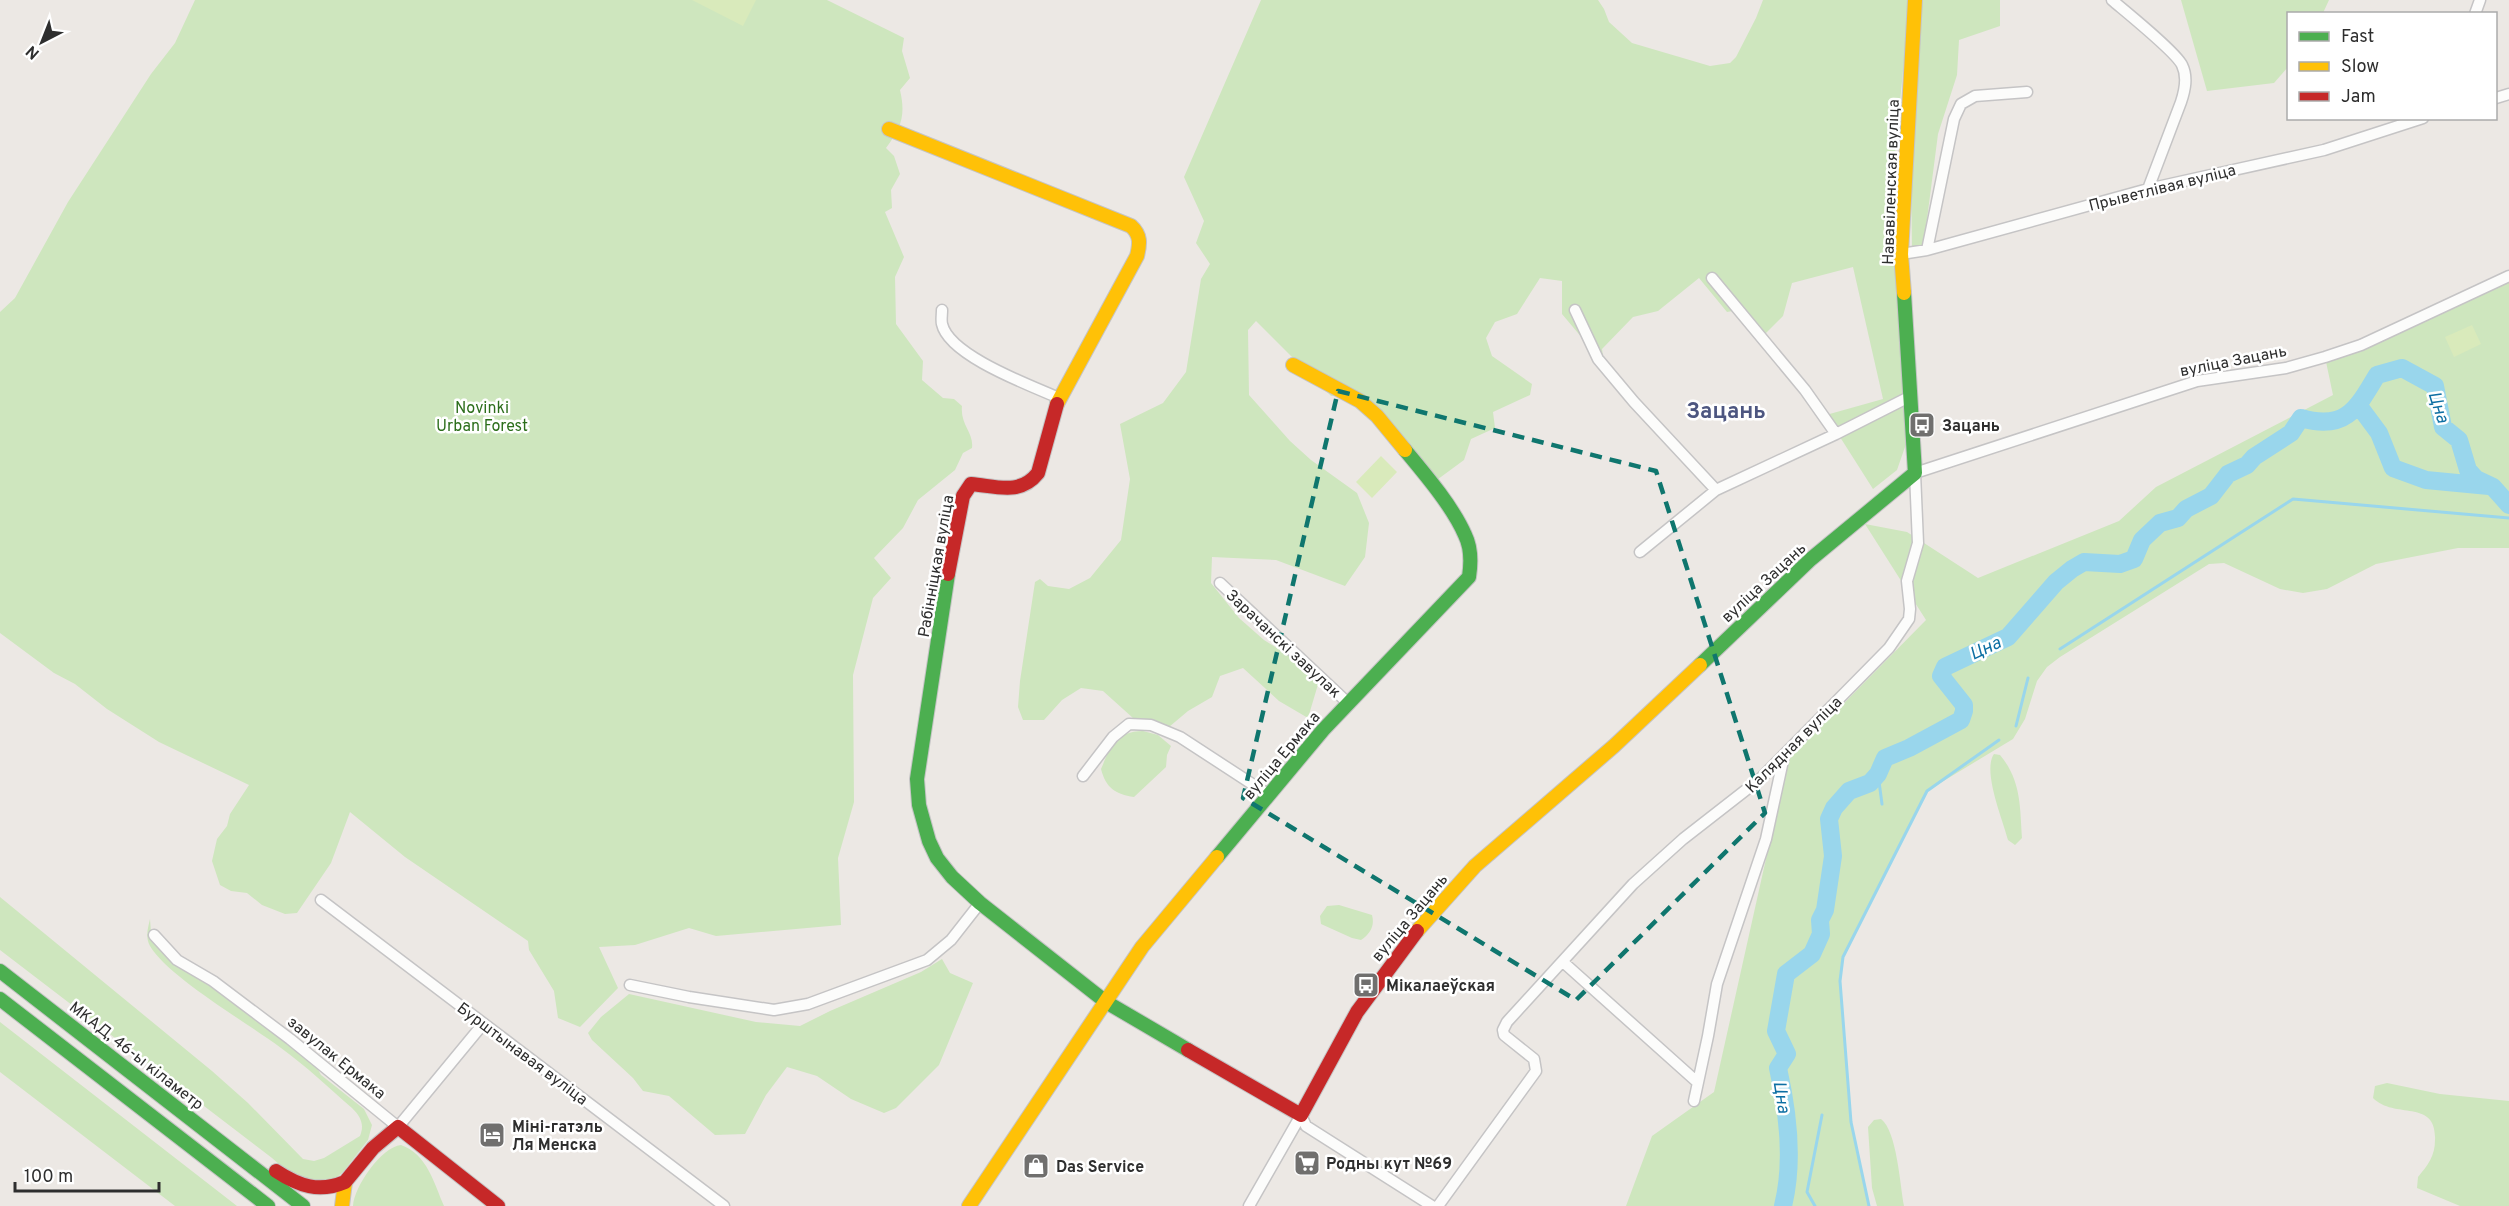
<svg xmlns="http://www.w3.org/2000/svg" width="2509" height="1206" viewBox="0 0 2509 1206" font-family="Overpass,sans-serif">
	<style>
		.green { fill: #cee6be }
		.pitch { fill: #d9eabb }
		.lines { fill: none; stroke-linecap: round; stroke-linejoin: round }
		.stream { stroke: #99d6ec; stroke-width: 3 }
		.river { stroke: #99d6ec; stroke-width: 18 }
		.street-casing { stroke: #c5c4c5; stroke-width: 13 }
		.fast-casing { stroke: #c5c4c5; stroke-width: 16 }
		.slow-casing { stroke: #c5c4c5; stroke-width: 16 }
		.jam-casing { stroke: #c5c4c5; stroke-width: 16 }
		.street { stroke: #fcfcfb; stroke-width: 10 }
		.fast { stroke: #4caf50; stroke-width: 14 }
		.slow { stroke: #ffc107; stroke-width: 14 }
		.jam { stroke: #c62828; stroke-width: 14 }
		.marked { fill: none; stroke: #0f766e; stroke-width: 4.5; stroke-dasharray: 12 8; stroke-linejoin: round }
		.labels { text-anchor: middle; stroke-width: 5; stroke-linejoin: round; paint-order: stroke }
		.street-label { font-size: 16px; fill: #2e2e2e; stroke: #fff }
		.park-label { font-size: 16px; fill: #2c6e1b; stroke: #fff }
		.poi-label { font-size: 16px; font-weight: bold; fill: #2e2e2e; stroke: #fff; text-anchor: start }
		.water-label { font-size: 18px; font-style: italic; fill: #0d6fa3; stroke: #fff }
		.district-label { font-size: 22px; font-weight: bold; fill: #4d5680; stroke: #fff }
	</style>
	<rect width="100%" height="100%" fill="#ece8e4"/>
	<path class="green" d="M195,0H827L904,38L902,51L910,78L900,90C906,116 901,128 886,148L894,156L900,174L891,190L892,208L885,212L904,257L895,277L896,324L923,361L922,380L943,398L954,399L962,406C960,425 974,432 972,448L963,453L955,470L918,500L903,528L874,558L891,578L873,598L853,675L854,802L838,858L841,925L716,936L689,928L635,945L599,947L618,988L580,1027L558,1018L554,991L529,950L528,941L405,857L350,812L331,863L297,913L285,914L262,905L247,893L231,891L220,885L212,861L217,839L227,826L230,814L249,785L159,742L107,709L75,684L54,673L0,633V312L15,298L68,202L151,74L175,43Z
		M1261,0H1598L1604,9L1609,22L1632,43L1710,66L1730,63L1736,57L1756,18L1763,0H1907L1909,9L1894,164L1906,444L1897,470L1873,489L1826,415L1883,399L1853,267L1792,283L1783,316L1761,338L1738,310L1727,312L1699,278L1658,311L1633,317L1602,349L1604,364L1562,314V281L1540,278L1517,314L1495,322L1486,338L1492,356L1532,384L1530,395L1493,412L1495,428L1471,439L1464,460L1430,485L1359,394L1331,396L1256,321L1248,330L1249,395L1290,441L1311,460L1357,493L1369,523L1365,557L1345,586L1276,560L1212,557L1211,583L1239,618L1264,640L1295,659L1319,681L1308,718L1279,701L1243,668L1220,676L1212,697L1188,711L1169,727L1133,718L1103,691L1081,688L1062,700L1044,720H1023L1018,707L1020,681L1035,582L1040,579L1048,586L1069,589L1090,578L1121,540L1130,479L1120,424L1163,403L1186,372L1201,279L1210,264L1196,243L1204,221L1184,177Z
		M1922,0H2000V26L1959,40L1957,75L1938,134L1923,250L1912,253L1911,164Z
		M2181,0H2329L2323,13L2288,14V67L2274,83L2207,91Z
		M2509,276V548H2458L2376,564L2327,589L2303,593L2280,589L2224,563L2209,564L2060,657L2047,667L2037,681L2025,719L2013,739L1927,791L1843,957L1840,981L1851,1122L1869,1206H1626L1652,1136L1714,1092L1788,760L1926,620L1865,524L1907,532L1978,578L2119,521L2156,487L2333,395L2325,357Z
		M1143,731L1158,735L1171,746L1167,755L1166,767L1134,797C1115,794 1106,788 1101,769C1111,746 1114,732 1143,731Z
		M1994,754L2000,755C2021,780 2020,806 2022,838L2015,845L2008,840C2003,820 1982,771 1994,754Z
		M0,897L212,1071L248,1103L303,1159L314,1161L324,1158L360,1136C365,1124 360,1116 352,1108C329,1088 306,1066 281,1048C249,1024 168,977 150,946C145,937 148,928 150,919L151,933L169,957L183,970L211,985L282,1038L316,1066L321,1075L364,1109L372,1125L368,1140L343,1172L337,1177L326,1181L297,1180L272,1158L0,950Z
		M1339,905L1372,915C1375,926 1370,934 1361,940L1352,938L1321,924L1320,916L1327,906Z
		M942,959L950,973L973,983L939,1065L896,1108L884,1113L851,1099L817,1076L787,1067L766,1095L745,1134L715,1135L669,1096L643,1091L633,1078L592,1040L588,1033L601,1017L629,994L756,1022L800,1026L830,1011L921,972Z
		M0,1022L237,1206H175L0,1072Z
		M2387,1083L2440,1094L2509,1101V1206H2460L2417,1188L2418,1177C2428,1165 2435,1156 2435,1140C2437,1098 2395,1120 2373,1098L2375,1086Z
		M1881,1119C1897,1131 1900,1185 1904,1206H1877L1872,1188L1868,1127L1874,1120Z
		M401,1145C427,1154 434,1183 444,1206H353C354,1187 381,1147 401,1145Z"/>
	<path class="pitch" d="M692,0H756L743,26Z
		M2472,325L2481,344L2454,357L2445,337Z
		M1381,456L1397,472L1372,498L1356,482Z"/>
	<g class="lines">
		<path class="stream" d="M2060,649L2293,499L2509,518
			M2016,726L2028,678
			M1878,774L1882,804
			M1815,1206L1807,1192L1822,1115
			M1869,1206L1851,1122L1840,981L1843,957L1927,791L1999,740"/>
		<path class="river" d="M2359,406L2379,433L2393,468L2426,480L2489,486
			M1783,1206C1794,1162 1788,1112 1778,1068L1787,1054L1776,1031L1786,974L1812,954L1821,934L1820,920L1825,910L1833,856L1829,819L1834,808L1849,791L1870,783L1878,774L1885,758L1909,748L1961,720L1964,711V705L1941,676L1945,667L2008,637L2056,582L2072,569L2084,562L2120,564L2134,559L2142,540L2160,523L2178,518L2186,509L2211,496L2228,474L2247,465L2254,457L2291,433L2301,418C2345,431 2357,409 2377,375L2402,368L2435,386L2443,427L2459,440L2468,470L2476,479L2493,487L2509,505"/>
		<g class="street-casing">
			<path id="street" d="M2112,0C2126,12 2176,52 2182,65C2188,77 2185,90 2181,102L2148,189
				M2475,14L2480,0
				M2496,98L2509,94
				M1927,250L1954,119L1961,104L1975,96L2027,92
				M1901,254L1927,250L2148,189L2324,150L2423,118
				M1712,278L1805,390L1836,434
				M942,310C942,315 941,320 942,324C949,356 1032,386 1059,398
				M1575,310L1598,359L1634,402L1716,490
				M1640,552L1716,490L1836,434L1911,396
				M1220,583L1349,704
				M1083,776L1113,737L1129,724L1151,725L1180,737L1269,795
				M321,900L724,1206
				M154,935L177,960L213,981L290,1039L398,1127L483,1024
				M1563,962L1696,1081
				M630,985L689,997L774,1010L808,1004L927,960L951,940L980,903
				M1694,1101L1708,1036L1717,984L1766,839L1784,756
				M1301,1115L1306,1126L1432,1206
				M1249,1206L1301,1115
				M1438,1206L1536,1071L1534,1059L1504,1035L1503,1030L1507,1022L1633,884L1683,839L1760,779L1889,648L1909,619L1910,609L1907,581L1918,543L1915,473L2197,381L2286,368L2325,357L2361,345L2509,276"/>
		</g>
		<g class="fast-casing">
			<path id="fast" d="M948,574L917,779L919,805L929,841L937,858L952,877L980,903L1106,1002L1188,1050
				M1700,665L1811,559L1915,473L1904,293
				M1217,857L1323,730L1469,577C1471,564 1471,547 1465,535C1453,507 1425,474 1405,450
				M0,971L303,1206
				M0,999L268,1206"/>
		</g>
		<g class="slow-casing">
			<path id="slow" d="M889,129L1131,226C1141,235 1140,244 1137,256L1057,404
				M1904,293L1901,254L1915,0
				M1293,365L1360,401L1377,416L1405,450
				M1417,931L1475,866L1614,746L1700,665
				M342,1206L345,1182
				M969,1206L1142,947L1217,857"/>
		</g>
		<g class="jam-casing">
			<path id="jam" d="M948,574L963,496L971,484C996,486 1020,496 1038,473L1057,404
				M1188,1050L1301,1115L1357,1012L1417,931
				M276,1171C299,1186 319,1193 345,1182
				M345,1182L373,1148L398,1127L498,1206"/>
		</g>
		<use href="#street" class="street"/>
		<use href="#fast" class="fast"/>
		<use href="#slow" class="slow"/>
		<use href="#jam" class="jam"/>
	</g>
	<path class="marked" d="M1338,391L1656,471L1765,813L1576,1000L1243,798Z"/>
	<defs>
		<g id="bus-square" transform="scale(1.35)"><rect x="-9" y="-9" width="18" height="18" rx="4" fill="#706f6e" stroke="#fff"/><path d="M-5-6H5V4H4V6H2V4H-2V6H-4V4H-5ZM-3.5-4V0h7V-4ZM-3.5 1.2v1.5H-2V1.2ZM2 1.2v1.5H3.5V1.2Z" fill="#fff"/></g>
		<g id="hotel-square" transform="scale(1.35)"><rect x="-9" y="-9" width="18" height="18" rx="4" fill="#706f6e" stroke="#fff"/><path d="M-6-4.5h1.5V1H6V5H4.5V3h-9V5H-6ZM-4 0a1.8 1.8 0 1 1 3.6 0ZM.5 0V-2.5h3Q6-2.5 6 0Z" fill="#fff"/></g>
		<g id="supermarket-square" transform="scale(1.35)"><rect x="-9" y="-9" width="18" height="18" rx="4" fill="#706f6e" stroke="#fff"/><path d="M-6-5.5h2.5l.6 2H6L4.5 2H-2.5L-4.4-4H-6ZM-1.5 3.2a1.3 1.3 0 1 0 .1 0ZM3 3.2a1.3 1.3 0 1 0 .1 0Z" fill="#fff"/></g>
		<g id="shop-square" transform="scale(1.35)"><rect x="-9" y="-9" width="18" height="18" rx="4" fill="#706f6e" stroke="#fff"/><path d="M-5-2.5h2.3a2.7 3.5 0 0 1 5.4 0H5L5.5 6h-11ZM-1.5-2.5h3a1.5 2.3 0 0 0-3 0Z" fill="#fff"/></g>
	</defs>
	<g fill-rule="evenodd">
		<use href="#bus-square" x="1922" y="425"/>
		<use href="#bus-square" x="1366" y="985"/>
		<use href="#hotel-square" x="492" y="1135"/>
		<use href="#supermarket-square" x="1307" y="1163"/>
		<use href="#shop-square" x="1036" y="1166"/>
	</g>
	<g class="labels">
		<g class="street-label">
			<text transform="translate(1890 182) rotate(-88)" y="6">Нававіленская вуліца</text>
			<text transform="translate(2162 187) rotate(-14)" y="6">Прыветлівая вуліца</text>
			<text transform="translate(2233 360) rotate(-11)" y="6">вуліца Зацань</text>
			<text transform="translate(935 566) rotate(-80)" y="6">Рабінніцкая вуліца</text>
			<text transform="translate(1763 582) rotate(-43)" y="6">вуліца Зацань</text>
			<text transform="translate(1284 643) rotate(43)" y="6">Зарачанскі завулак</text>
			<text transform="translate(1793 744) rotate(-45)" y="6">Калядная вуліца</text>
			<text transform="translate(1281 755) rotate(-50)" y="6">вуліца Ермака</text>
			<text transform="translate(1409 917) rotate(-50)" y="6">вуліца Зацань</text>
			<text transform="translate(523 1053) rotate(37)" y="6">Бурштынавая вуліца</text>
			<text transform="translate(137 1055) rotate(38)" y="6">МКАД, 46-ы кіламетр</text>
			<text transform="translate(337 1057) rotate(39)" y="6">завулак Ермака</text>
		</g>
		<g class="park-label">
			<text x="482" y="413">Novinki<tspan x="482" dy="18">Urban Forest</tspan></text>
		</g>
		<g class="poi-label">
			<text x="1942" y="431">Зацань</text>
			<text x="1386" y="991">Мікалаеўская</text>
			<text x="512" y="1132">Міні-гатэль<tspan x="512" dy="18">Ля Менска</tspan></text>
			<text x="1326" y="1169">Родны кут №69</text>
			<text x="1056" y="1172">Das Service</text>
		</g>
		<g class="water-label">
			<text transform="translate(2439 407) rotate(72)" y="6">Цна</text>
			<text transform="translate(1985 648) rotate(-25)" y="6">Цна</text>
			<text transform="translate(1782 1097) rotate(81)" y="6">Цна</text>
		</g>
		<g class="district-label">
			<text x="1726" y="418">Зацань</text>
		</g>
	</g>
	<rect x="2287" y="12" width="210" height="108" fill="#ffffff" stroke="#ababab" stroke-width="1.5"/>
	<rect x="2299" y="32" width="30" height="9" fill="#4caf50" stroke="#ababab" stroke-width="1.5"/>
	<text x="2341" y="42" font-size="18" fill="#2e2e2e">Fast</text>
	<rect x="2299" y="62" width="30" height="9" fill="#ffc107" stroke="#ababab" stroke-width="1.5"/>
	<text x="2341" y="72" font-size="18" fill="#2e2e2e">Slow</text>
	<rect x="2299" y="92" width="30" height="9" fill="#c62828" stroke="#ababab" stroke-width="1.5"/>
	<text x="2341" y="102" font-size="18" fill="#2e2e2e">Jam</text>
	<g transform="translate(42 42) rotate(222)" stroke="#ffffff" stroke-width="4.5" paint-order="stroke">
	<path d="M0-4.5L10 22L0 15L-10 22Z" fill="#2e2e2e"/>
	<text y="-9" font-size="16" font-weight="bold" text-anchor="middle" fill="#2e2e2e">N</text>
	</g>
	<path d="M15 1182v9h144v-9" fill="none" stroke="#2e2e2e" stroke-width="3"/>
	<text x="24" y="1182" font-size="18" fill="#2e2e2e" stroke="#ffffff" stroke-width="4.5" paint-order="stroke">100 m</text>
</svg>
